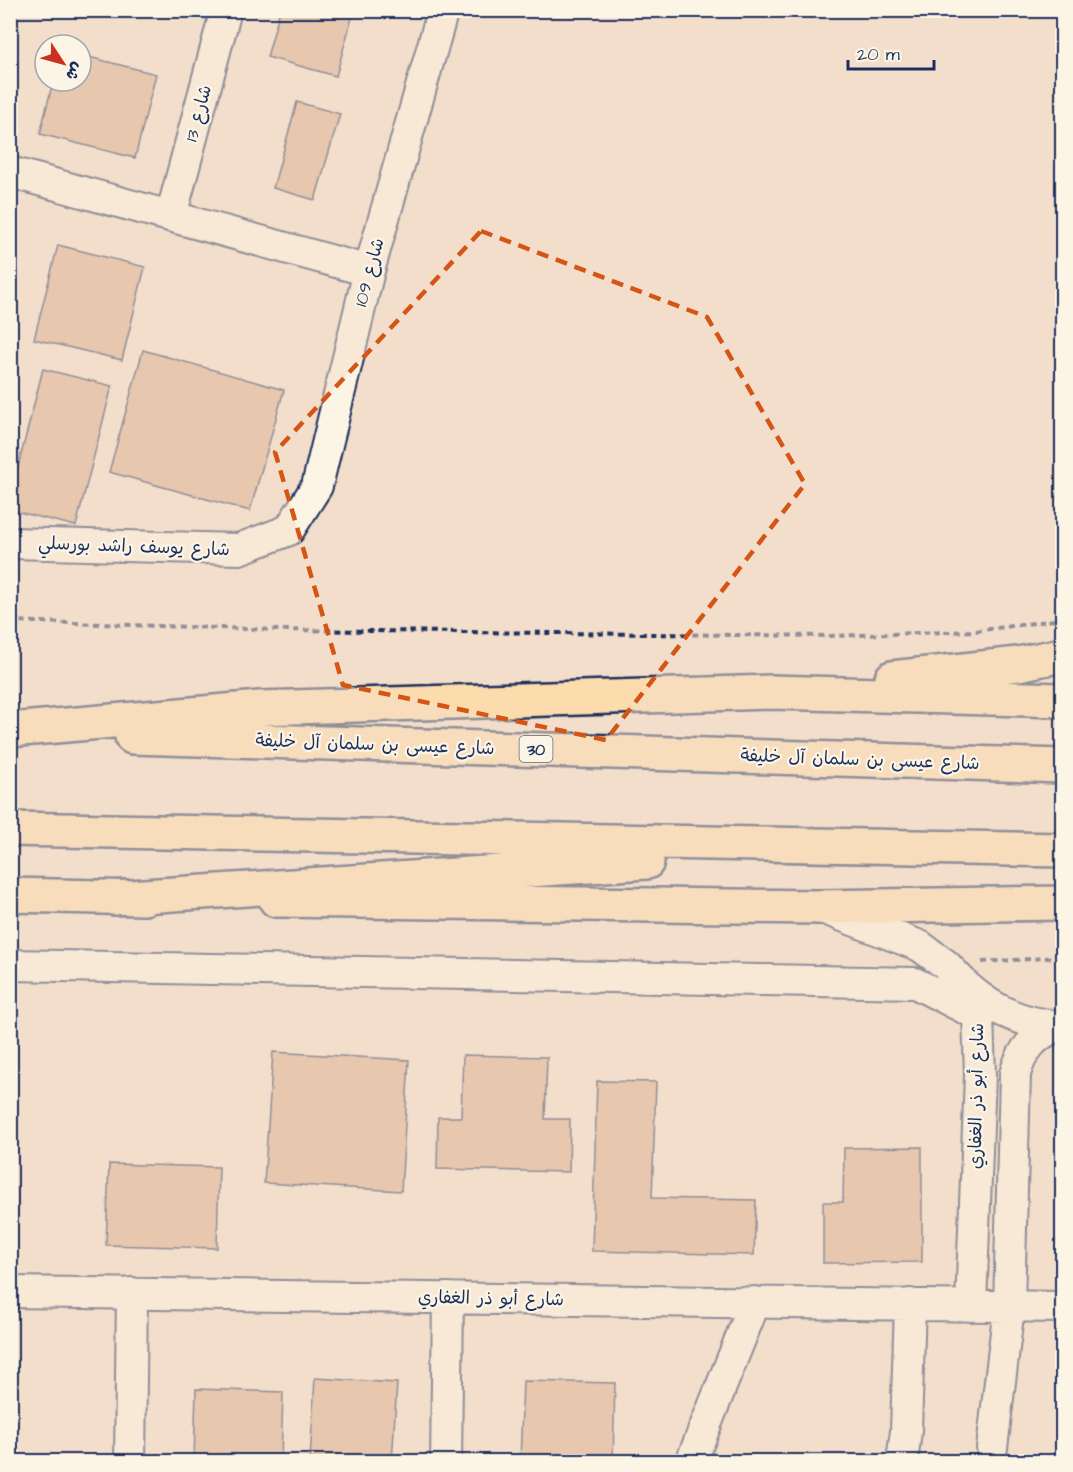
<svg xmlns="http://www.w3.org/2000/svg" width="1073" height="1472" font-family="'Architects Daughter','Playpen Sans Arabic',sans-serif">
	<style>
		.building { fill: #daaa8b; stroke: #1b2f5e; stroke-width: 1.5 }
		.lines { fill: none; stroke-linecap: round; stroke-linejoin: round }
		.minor-casing { stroke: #1b2f5e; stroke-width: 34 }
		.major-casing { stroke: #1b2f5e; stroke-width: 38 }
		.highway-casing { stroke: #1b2f5e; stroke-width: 38 }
		.path { stroke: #1b2f5e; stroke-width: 4; stroke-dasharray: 6 4.5; stroke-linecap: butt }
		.minor { stroke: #fcf5e5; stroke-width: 30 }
		.major { stroke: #fcdcac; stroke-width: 33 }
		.highway { stroke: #fcdcac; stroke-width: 33 }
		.marked { fill: none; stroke: #d45514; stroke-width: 4.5; stroke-dasharray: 12 8; stroke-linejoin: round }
		.labels { text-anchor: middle; stroke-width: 4.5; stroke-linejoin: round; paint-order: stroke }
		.shield { fill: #fcf5e5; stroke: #5e6a86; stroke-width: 1.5 }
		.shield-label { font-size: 16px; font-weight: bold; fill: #1b2f5e }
		.street-label { font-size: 18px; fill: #1b2f5e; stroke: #fcf5e5 }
	</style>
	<rect width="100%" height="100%" fill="#f2deca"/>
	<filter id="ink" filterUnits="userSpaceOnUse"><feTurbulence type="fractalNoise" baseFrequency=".0167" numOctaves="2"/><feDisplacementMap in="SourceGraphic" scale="12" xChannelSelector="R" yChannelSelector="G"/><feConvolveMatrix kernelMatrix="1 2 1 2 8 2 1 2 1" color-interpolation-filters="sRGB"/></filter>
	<g filter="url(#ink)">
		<!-- building -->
		<path class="building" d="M280,10H342L353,14L336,76L267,57Z
			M81,55L156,74L135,158L40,134L53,81H81Z
			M297,102L340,114L315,200L273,188Z
			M58,245L145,267L122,360L34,339Z
			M143,350L284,390L250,511L109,472Z
			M43,369L112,386L76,526L10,510V498Z
			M273,1052L409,1060L401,1191L264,1183Z
			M463,1055L547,1057L545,1119H570L569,1172L437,1169L438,1117H461Z
			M597,1081L656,1082L652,1198L756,1200L754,1255L592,1251Z
			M922,1147V1262L823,1263V1202H843L844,1148Z
			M109,1164L219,1167L217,1248L106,1245Z
			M315,1378L397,1383L392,1462L310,1460Z
			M523,1381L615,1383L613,1462H520Z
			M196,1389L283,1392L281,1462H194Z"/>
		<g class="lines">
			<!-- minor casing -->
			<g class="minor-casing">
				<path id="minor" d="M10,172L369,271
					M171,216L226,10
					M10,543L239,549L289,530L317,486L369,271L443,10
					M822,908L920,946L946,965L967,987L978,1015L980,1075L971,1306
					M10,965L915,983L978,1015
					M967,987C995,1012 1025,1024 1062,1026
					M10,1292L1062,1307
					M992,1448L1009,1307L1015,1074C1022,1049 1035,1035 1059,1025
					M130,1462L132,1293
					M446,1462L448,1298
					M691,1462L755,1302
					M902,1462L906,1431L910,1304"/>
			</g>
			<!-- major casing -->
			<g class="major-casing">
				<path id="major" d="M10,895L144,898
					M276,900L819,907"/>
			</g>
			<!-- highway casing -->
			<g class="highway-casing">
				<path id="highway" d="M892,678L1018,664L1062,655
					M10,730L260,708L771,692L1062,700
					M132,737L1062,766
					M10,829L1062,850
					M114,898L647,862
					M819,907L1062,903"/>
			</g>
			<!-- path -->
			<path class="path" d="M10,621L280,630L831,636L976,631L1062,619
				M982,962L1062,957"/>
			<!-- minor -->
			<use href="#minor" class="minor"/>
			<!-- major -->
			<use href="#major" class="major"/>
			<!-- highway -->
			<use href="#highway" class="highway"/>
		</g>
	</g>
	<!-- marked area -->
	<path d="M0 0H1073V1472H0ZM481,231L707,317L805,484L606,740L343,685L275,452Z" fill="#f2deca" fill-opacity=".55" fill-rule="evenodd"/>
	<path class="marked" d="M481,231L707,317L805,484L606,740L343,685L275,452Z"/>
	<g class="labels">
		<!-- shield labels -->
		<rect class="shield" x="519.5" y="736" width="33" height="26" rx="4.5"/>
		<g class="shield-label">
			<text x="536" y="755">30</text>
		</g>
		<!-- street labels -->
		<g class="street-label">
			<text transform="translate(198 113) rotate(-75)" y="6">شارع 13</text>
			<text transform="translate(369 272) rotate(-75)" y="6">شارع 109</text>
			<text transform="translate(134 546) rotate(2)" y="6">شارع يوسف راشد بورسلي</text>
			<text transform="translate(375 744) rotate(2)" y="6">شارع عيسى بن سلمان آل خليفة</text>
			<text transform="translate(860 759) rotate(2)" y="6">شارع عيسى بن سلمان آل خليفة</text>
			<text transform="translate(976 1096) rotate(-89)" y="6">شارع أبو ذر الغفاري</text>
			<text transform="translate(491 1298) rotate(1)" y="6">شارع أبو ذر الغفاري</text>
		</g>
	</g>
	<!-- margin -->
	<rect width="1073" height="1472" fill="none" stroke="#fcf5e5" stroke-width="36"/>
	<rect x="18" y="18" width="1037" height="1436" fill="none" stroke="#1b2f5e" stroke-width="2" filter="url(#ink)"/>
	<!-- north arrow -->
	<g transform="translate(63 63) rotate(126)"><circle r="28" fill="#fcf5e5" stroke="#a2a6af" stroke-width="1.5"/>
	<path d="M0-4.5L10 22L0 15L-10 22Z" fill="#c8321e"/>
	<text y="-9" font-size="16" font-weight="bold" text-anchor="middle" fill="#1b2f5e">ش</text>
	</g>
	<!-- scale -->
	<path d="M848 60v9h86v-9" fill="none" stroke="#1b2f5e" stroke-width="3"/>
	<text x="857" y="60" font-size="18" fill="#1b2f5e" stroke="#fcf5e5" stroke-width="4.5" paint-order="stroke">20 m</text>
</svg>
